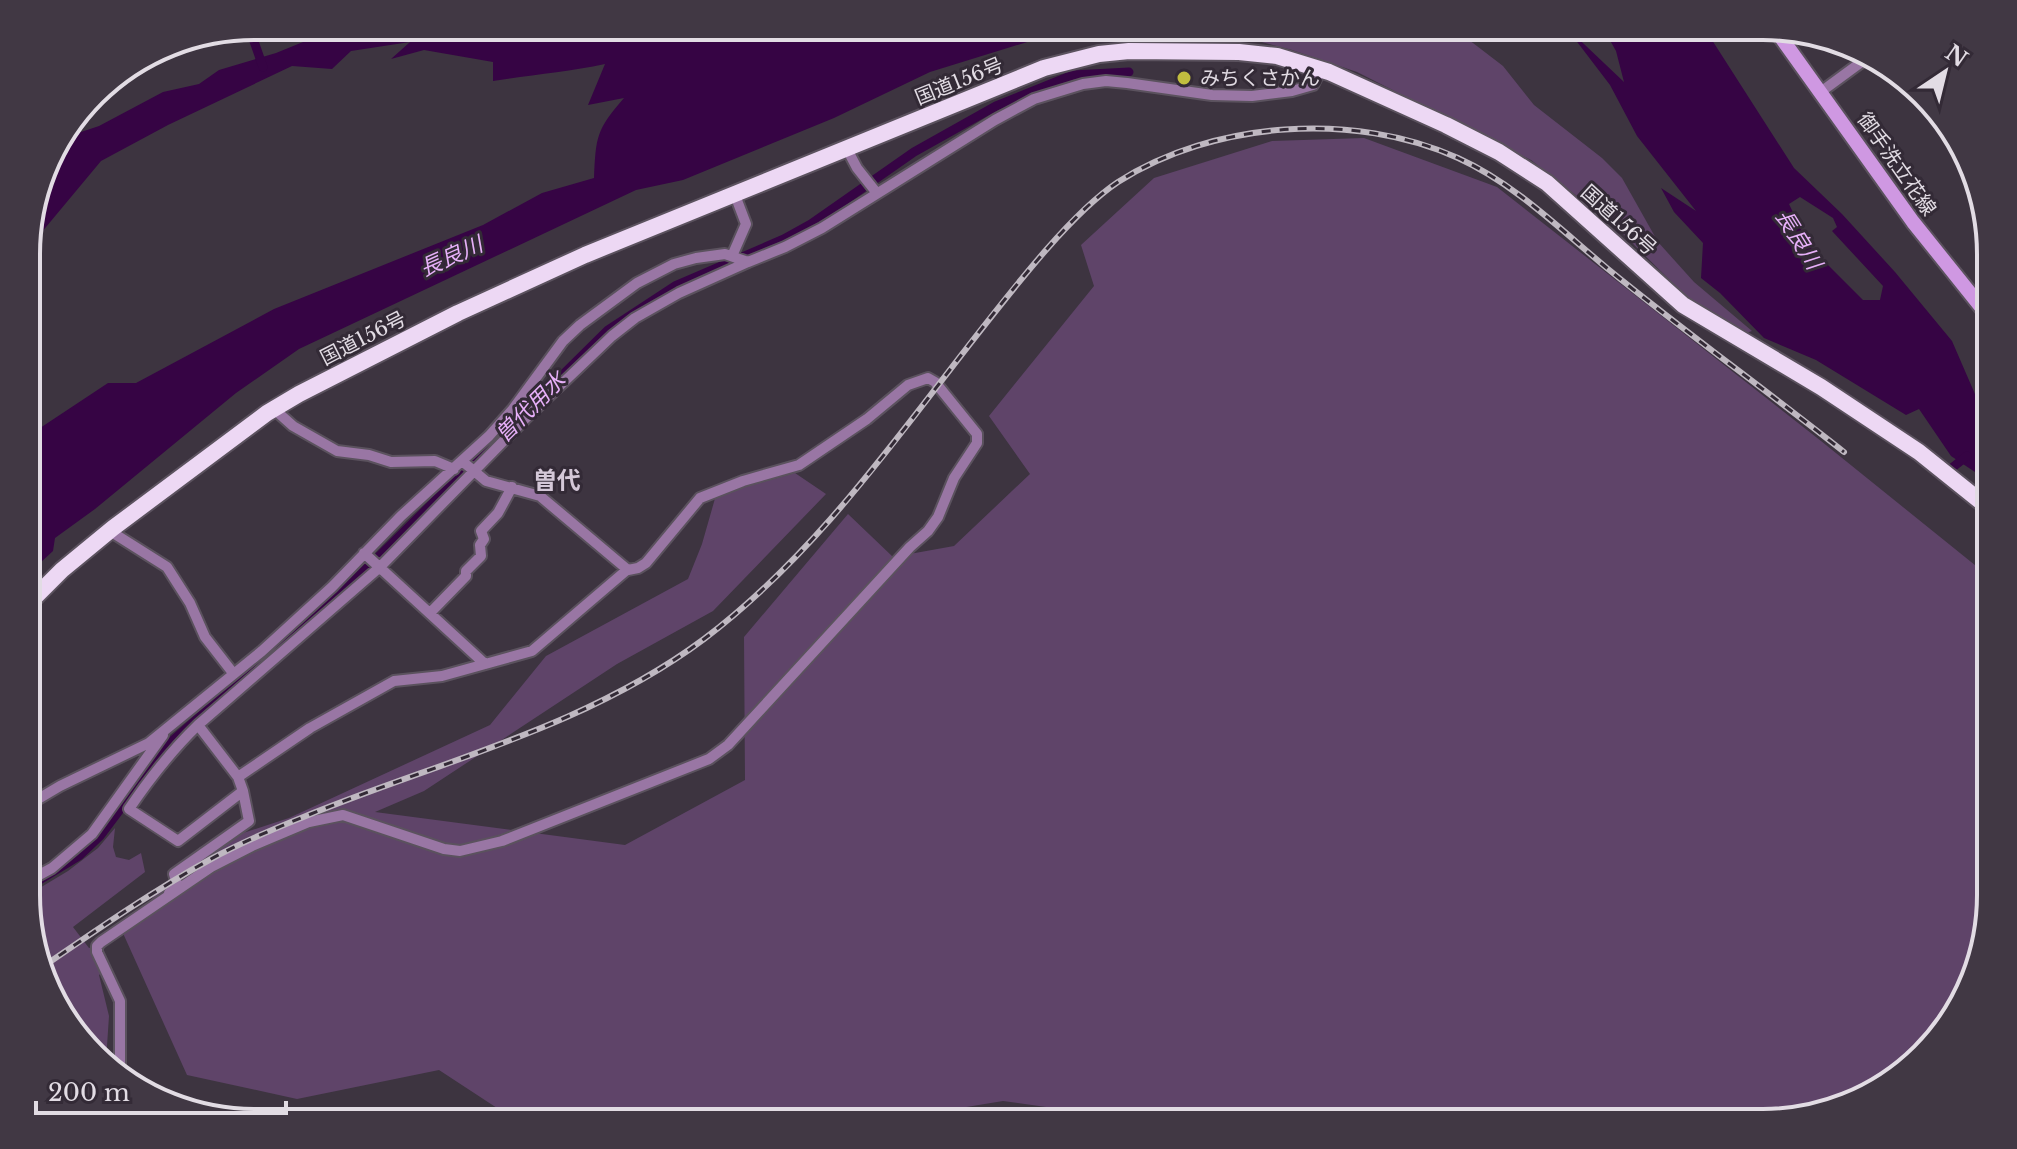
<svg xmlns="http://www.w3.org/2000/svg" width="2017" height="1149" font-family="'Libre Baskerville','Noto Sans JP',serif">
	<style>
		.green { fill: #5f4469 }
		.water { fill: #360444; fill-rule: evenodd }
		.lines { fill: none; stroke-linecap: round; stroke-linejoin: round }
		.canal { stroke: #360444; stroke-width: 9 }
		.minor-casing { stroke: #5b525e; stroke-width: 14 }
		.secondary-casing { stroke: #5b525e; stroke-width: 18 }
		.primary-casing { stroke: #5b525e; stroke-width: 20 }
		.trunk-casing { stroke: #5b525e; stroke-width: 20 }
		.minor { stroke: #9976a4; stroke-width: 10 }
		.secondary { stroke: #cf98e2; stroke-width: 14 }
		.primary { stroke: #eac0f9; stroke-width: 16 }
		.trunk { stroke: #edd8f4; stroke-width: 16 }
		.rail-casing { stroke: #bfb8c1; stroke-width: 6 }
		.rail { stroke: #332a36; stroke-width: 3; stroke-dasharray: 9; stroke-linecap: butt }
		.poi-dot { fill: #c1bd3f; stroke: #332a36; stroke-width: 3 }
		.labels { text-anchor: middle; stroke-width: 6; stroke-linejoin: round; paint-order: stroke }
		.poi-label { font-size: 20px; fill: #e2dce4; stroke: #332a36; text-anchor: start }
		.street-label { font-size: 20px; fill: #e2dce4; stroke: #332a36 }
		.water-label { font-size: 22px; font-style: italic; fill: #e7b0f9; stroke: #332a36 }
		.quarter-label { font-size: 24px; font-weight: bold; fill: #d4c8d8; stroke: #332a36 }
		.rim { fill: none; stroke: #e2dce4; stroke-width: 4 }
	</style>
	<rect width="100%" height="100%" fill="#3d3440"/>
	<!-- green -->
	<path class="green" d="M1231,26H1446L1473,43L1503,66L1534,105L1602,158L1622,178L1658,242L1694,282L1752,331L1746,333L1693,303L1614,225L1531,160L1357,72L1292,50L1247,38H1221Z
		M1364,138L1497,187L1821,441L1991,578V910L1961,1009L1889,1085L1778,1123H1139L1138,1120L1003,1101L869,1123H520L439,1070L297,1099L187,1075L122,931L200,847L289,818L490,725L546,656L688,579L702,544L716,495L795,473L826,494L713,611L617,664L424,791L375,812L625,845L745,780L744,637L848,514L893,557L954,546L1030,474L989,416L1094,286L1081,245L1154,178L1272,141Z
		M115,828L113,847L116,857L129,860L141,853L145,872L73,927L89,948L92,947L94,956L105,970L99,975L109,1016L106,1061L65,1022L28,924V895L68,871L98,848Z"/>
	<!-- water -->
	<path class="water" d="M366,26H1079L930,72L834,118L683,180L636,190L299,349L236,393L95,509L55,538L53,551L28,574V436L108,383H136L274,309L483,225L542,193L594,178C596,137 596,130 624,98L588,105L605,64C568,72 530,75 493,81V62L424,50L391,59L410,42L351,51L332,69L292,66L168,125L101,161L41,233L28,257V225L46,165L66,137L99,126L163,92L199,84L219,70L276,53L308,40Z
		M1565,26L1624,82L1616,51L1602,26H1703L1794,168L1842,214L1895,272L1952,341L1978,401L1990,413V482L1951,456L1919,409L1906,415L1816,360L1764,338L1720,293L1701,278L1703,243L1674,212L1661,188L1696,211L1637,136L1610,85ZM1800,197L1833,218L1837,227L1832,231L1883,286L1880,300H1863L1809,246L1789,204Z"/>
	<g class="lines">
		<!-- canal -->
		<path class="canal" d="M249,27L263,67
			M1953,467L1967,456
			M28,887L79,856L100,836L170,743L353,582L608,330L675,286L784,239L811,224L914,152L996,106L1073,75L1129,72"/>
		<!-- minor casing -->
		<g class="minor-casing">
			<path id="minor" d="M1822,91L1871,55
				M847,149L857,168L876,192
				M732,256L746,224L735,195
				M274,409L293,426L337,451L369,455L391,462L435,461L454,469
				M110,531L167,567L190,603L205,637L233,673
				M364,553L485,664
				M430,613L466,576V571L481,556L480,545L484,539L481,531L498,513L512,487
				M198,725L238,777L243,791L178,841L129,809C150,778 171,751 198,725L380,567L525,419L612,336L635,318L679,293L748,262
				M238,777L310,728L394,681L442,676L532,651L628,569
				M28,805L60,786L149,743L262,651L332,587L401,516L489,436L513,409L563,341L580,325L637,283L674,264L696,258L725,254L748,262L785,247L822,228L995,120L1034,99L1083,84L1106,81L1127,83L1212,95L1252,96L1292,91L1313,85L1321,69
				M28,881L52,868L92,834L163,735
				M169,893L177,884L174,874L249,821L243,791
				M120,1073V1001L97,952V946L101,942L211,867L252,846L309,822L343,815L444,849L460,851L502,841L709,759L728,745L910,547L928,531L938,517L954,478L977,443V434L935,382L928,378L908,385L867,419L799,465L743,481L700,498L646,563L638,568L628,570L540,496L486,481L462,461"/>
		</g>
		<!-- secondary casing -->
		<g class="secondary-casing">
			<path id="secondary" d="M1775,29L1913,222L1990,318"/>
		</g>
		<!-- primary casing -->
		<g class="primary-casing">
			<path id="primary" d="M100,87L171,42"/>
		</g>
		<!-- trunk casing -->
		<g class="trunk-casing">
			<path id="trunk" d="M28,604L62,570L113,528L267,413L299,394L458,313L585,255L1044,68L1099,54L1129,51L1239,52L1277,56L1329,72L1446,125L1499,152L1547,183L1683,305L1821,387L1919,452L1990,509"/>
		</g>
		<!-- minor -->
		<use href="#minor" class="minor"/>
		<!-- secondary -->
		<use href="#secondary" class="secondary"/>
		<!-- primary -->
		<use href="#primary" class="primary"/>
		<!-- trunk -->
		<use href="#trunk" class="trunk"/>
		<!-- rail casing -->
		<g class="rail-casing">
			<path id="rail" d="M1981,561L1991,567
				M44,966C98,929 153,891 211,859C240,843 271,830 301,818C437,762 585,728 704,639C843,534 933,380 1046,250C1067,226 1091,200 1118,182C1213,121 1355,111 1458,158C1515,184 1560,229 1608,269C1685,332 1766,390 1844,452"/>
		</g>
		<!-- rail -->
		<use href="#rail" class="rail"/>
	</g>
	<!-- markers -->
	<circle class="poi-dot" cx="1184" cy="78" r="8"/>
	<g class="labels">
		<!-- poi labels -->
		<g class="poi-label">
			<text x="1200" y="85">みちくさかん</text>
		</g>
		<!-- street labels -->
		<g class="street-label">
			<text transform="translate(959 81) rotate(-22)" y="7">国道156号</text>
			<text transform="translate(1897 164) rotate(55)" y="7">御手洗立花線</text>
			<text transform="translate(1619 220) rotate(42)" y="7">国道156号</text>
			<text transform="translate(363 338) rotate(-27)" y="7">国道156号</text>
		</g>
		<!-- water labels -->
		<g class="water-label">
			<text transform="translate(1799 239) rotate(58)" y="8">長良川</text>
			<text transform="translate(451 256) rotate(-24)" y="8">長良川</text>
			<text transform="translate(530 407) rotate(-45)" y="8">曽代用水</text>
		</g>
		<!-- quarter labels -->
		<g class="quarter-label">
			<text x="557" y="489">曽代</text>
		</g>
	</g>
	<!-- crop -->
	<path d="M0 0H2017V1149H0ZM254 40H1763A214 214 0 0 1 1977 254V895A214 214 0 0 1 1763 1109H254A214 214 0 0 1 40 895V254A214 214 0 0 1 254 40Z" fill="#413844" fill-rule="evenodd"/>
	<path class="rim" d="M254 40H1763A214 214 0 0 1 1977 254V895A214 214 0 0 1 1763 1109H254A214 214 0 0 1 40 895V254A214 214 0 0 1 254 40Z"/>
	<!-- north arrow -->
	<g transform="translate(1945 72) rotate(35)" stroke="#332a36" stroke-width="6" paint-order="stroke">
	<path d="M0-6L14 30L0 20L-14 30Z" fill="#e2dce4"/>
	<text y="-12" font-size="22" font-weight="bold" text-anchor="middle" fill="#e2dce4">N</text>
	</g>
	<!-- scale -->
	<path d="M36 1101v12h250v-12" fill="none" stroke="#e2dce4" stroke-width="4"/>
	<text x="48" y="1101" font-size="24" fill="#e2dce4" stroke="#332a36" stroke-width="6" paint-order="stroke">200 m</text>
</svg>
